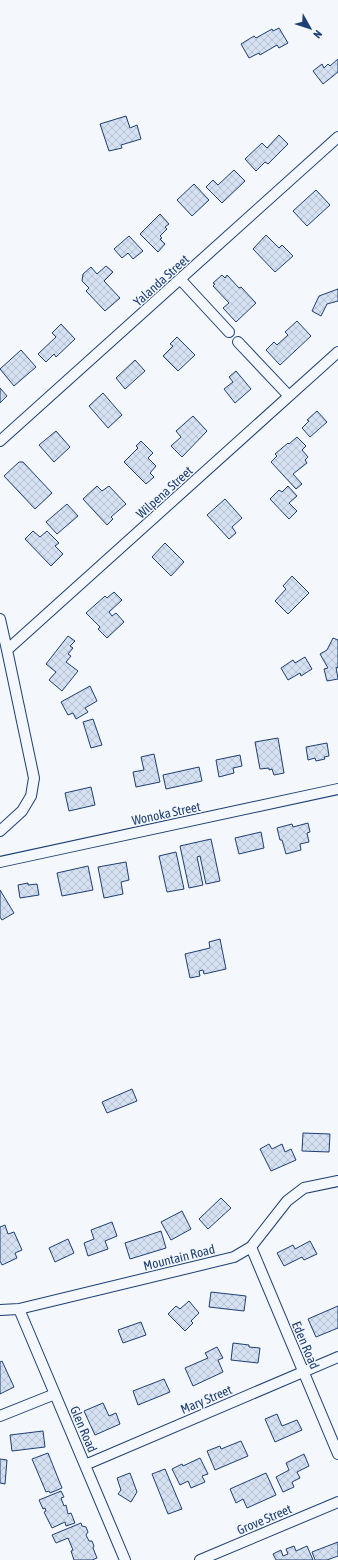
<svg xmlns="http://www.w3.org/2000/svg" width="338" height="1560" font-family="'Asap Condensed',sans-serif">
	<style>
		.building { fill: url(#building-cross-hatch); stroke: #1d3f73 }
		.lines { fill: none; stroke-linecap: round; stroke-linejoin: round }
		.minor-casing { stroke: #1d3f73; stroke-width: 12 }
		.minor { stroke: #f4f7fb; stroke-width: 10 }
		.labels { text-anchor: middle; stroke-width: 3; stroke-linejoin: round; paint-order: stroke }
		.street-label { font-size: 13px; fill: #1d3f73; stroke: #f4f7fb }
	</style>
	<defs>
		<pattern id="building-cross-hatch" width="8" height="8" patternUnits="userSpaceOnUse"><rect width="8" height="8" fill="#d5e0f0"/><path d="M0 0l8 8M0 8l8-8" fill="none" stroke="#b6c1d1"/></pattern>
	</defs>
	<rect width="100%" height="100%" fill="#f4f7fb"/>
	<!-- building -->
	<path class="building" d="M279,28L288,43L279,48L277,45L260,55L259,53L249,58L241,44L254,36L256,38L272,29L273,31Z
		M338,59V72L323,84L313,71L322,64L324,68L328,64L330,66Z
		M126,116L130,128L137,125L141,139L121,145L122,148L109,151L100,124Z
		M279,135L288,144L268,164L265,162L256,171L245,159L262,143L267,148Z
		M234,170L245,181L222,203L206,187L213,180L218,185Z
		M194,184L209,200L192,216L177,200Z
		M316,190L330,205L307,226L293,211Z
		M160,214L169,224L165,227L167,229L160,236L162,238L160,239L165,244L158,252L140,234Z
		M266,235L279,248L282,245L293,256L275,272L253,249Z
		M129,236L143,251L133,259L128,253L122,258L114,249Z
		M106,266L113,272L104,281L120,298L105,311L86,291L89,288L82,281L83,274L91,267L97,274Z
		M222,275L225,278L227,275L239,288L241,287L256,303L236,322L223,308L229,303L213,286L215,284L213,283Z
		M338,289V301L327,304L321,316L312,311L319,296Z
		M297,321L311,336L280,365L266,350L274,342L277,345L288,335L285,332Z
		M61,324L75,339L56,357L54,354L46,362L38,354L56,337L52,333Z
		M177,337L195,355L178,371L163,356L173,346L170,344Z
		M21,350L36,367L14,386L0,369Z
		M135,360L145,371L125,389L116,378Z
		M236,371L251,389L235,403L224,389L233,382L229,377Z
		M0,388L7,396L0,403Z
		M103,393L122,415L108,428L89,406Z
		M317,411L327,422L310,437L302,428L309,421L307,420Z
		M193,416L207,431L182,457L171,446L181,437L176,431Z
		M56,431L70,447L54,462L39,445Z
		M297,437L306,446L302,450L308,457L305,460L307,463L293,474L302,484L296,489L271,462L277,456L275,454L288,443L289,444Z
		M141,441L153,453L148,458L156,466L150,473L154,477L146,484L124,462L138,448L136,446Z
		M19,462H23L52,493L35,509L4,476Z
		M97,486L102,491L109,486L126,504L111,517L113,519L107,525L83,499Z
		M288,486L297,496L289,503L297,511L289,519L270,499L279,490L282,492Z
		M225,499L242,518L232,527L236,533L229,539L207,515Z
		M67,504L78,516L57,534L46,522Z
		M33,531L40,537L47,531L59,543L55,546L63,554L51,566L25,539Z
		M165,543L184,562L171,576L152,557Z
		M292,576L309,593L288,614L275,601L286,589L283,586Z
		M114,592L122,600L109,612L112,616L116,613L124,622L107,638L98,629L100,627L86,613L105,596L107,598Z
		M68,636L75,641L70,646L73,648L68,654L71,656L66,662L78,671L62,691L49,680L56,672L46,664Z
		M333,638L338,640V668L336,667L338,679L327,681L324,669L328,668L320,654L327,650Z
		M305,657L312,669L301,676L300,673L288,680L281,668L293,660L295,663Z
		M90,686L97,701L85,708L88,712L76,719L73,713L68,715L61,702Z
		M93,719L102,745L91,748L83,722Z
		M278,738L284,773L274,775L272,769L269,770V768L260,769L255,742Z
		M327,743L329,756L324,757L325,759L316,761L315,758L308,760L306,747Z
		M154,754L160,782L136,787L133,772L144,770L141,757Z
		M240,755L242,766L233,768L234,773L219,777L216,760Z
		M199,767L202,781L166,789L163,775Z
		M91,787L95,805L69,811L65,793Z
		M308,823L310,832L307,833L309,842L300,844L301,850L286,854L282,840H280L277,828L292,824L293,827Z
		M261,832L264,848L239,854L235,838Z
		M211,839L220,881L206,884L200,856L197,857L203,885L189,888L180,846Z
		M176,852L184,889L167,892L159,856Z
		M126,862L129,880L121,882L123,894L104,898L98,867Z
		M88,866L93,890L62,896L57,873Z
		M28,883V885L37,884L39,895L20,898L18,885Z
		M0,890L14,913L2,920L0,917Z
		M220,939L226,969L204,974L203,970L199,971L200,976L190,978L185,954L210,948L209,942Z
		M132,1089L137,1101L107,1113L102,1102Z
		M303,1133L330,1134L329,1152L302,1151Z
		M269,1144L272,1149L282,1144L285,1152L291,1149L296,1160L271,1171L260,1149Z
		M221,1198L231,1208L208,1229L199,1219Z
		M182,1211L191,1229L171,1240L161,1222Z
		M112,1222L117,1236L105,1241L108,1249L88,1256L84,1243L94,1239L91,1230Z
		M5,1225L8,1234L14,1232L22,1250L15,1253L17,1258L2,1265L0,1261V1227Z
		M161,1231L166,1248L130,1259L125,1243Z
		M68,1239L74,1253L55,1262L49,1248Z
		M310,1241L317,1254L304,1260L302,1257L284,1266L277,1253L293,1245L295,1249Z
		M211,1292L246,1296L244,1311L209,1307Z
		M189,1301L199,1313L191,1321L193,1323L185,1331L168,1314L176,1306L180,1309Z
		M338,1306V1328L316,1337L308,1319Z
		M141,1322L146,1335L123,1343L118,1330Z
		M233,1343L249,1345V1347L260,1348L258,1363L231,1360Z
		M217,1347L223,1358L218,1360L223,1372L193,1386L185,1368L208,1358L205,1353Z
		M2,1361L14,1387L0,1394V1362Z
		M164,1379L170,1392L138,1405L133,1391Z
		M103,1403L109,1416L116,1413L120,1424L95,1435L84,1411Z
		M277,1414L282,1426L297,1420L302,1430L275,1442L265,1419Z
		M43,1431L45,1447L12,1451L10,1435Z
		M241,1441L248,1456L215,1470L207,1451L220,1446L221,1449Z
		M48,1453L62,1488L50,1493L49,1491L46,1492L32,1459Z
		M304,1454L309,1466L297,1472L300,1478L292,1482L294,1487L283,1492L276,1477L289,1470L286,1463Z
		M200,1458L208,1474L202,1476L205,1482L191,1488L188,1481L180,1485L172,1469L182,1464L183,1466Z
		M0,1459L7,1460L5,1484L0,1483Z
		M165,1469L182,1509L168,1514L152,1474Z
		M130,1473L137,1492L131,1502L118,1494L121,1490L117,1478Z
		M266,1473L276,1495L247,1508L243,1499L236,1503L230,1489Z
		M61,1491L64,1497L61,1498L64,1506L66,1505L68,1514L71,1513L75,1523L66,1526L65,1522L52,1528L44,1512L46,1511L45,1508L43,1509L39,1500Z
		M81,1523L82,1526L86,1527L88,1532L86,1535L89,1541H92L94,1546L93,1548L97,1558L92,1560H74L71,1551L73,1550L68,1538L56,1543L52,1535Z
		M338,1542V1556L327,1560H315L312,1552Z
		M294,1546L296,1551L307,1546L313,1560H276L273,1554L281,1550L283,1556L288,1554L286,1549Z"/>
	<g class="lines">
		<!-- minor casing -->
		<g class="minor-casing">
			<path id="minor" d="M180,279L229,332
				M238,342L289,396
				M0,441L338,137
				M0,619L7,650
				M0,831L22,811L31,796L34,778L7,650L338,352
				M0,862L338,789
				M251,1247L338,1454
				M19,1309L125,1560
				M0,1310L19,1309L234,1257L251,1247L287,1201L304,1188L338,1181
				M0,1416L55,1394
				M85,1465L338,1357
				M200,1560L338,1502"/>
		</g>
		<!-- minor -->
		<use href="#minor" class="minor"/>
	</g>
	<g class="labels">
		<!-- street labels -->
		<g class="street-label">
			<text transform="translate(161 280) rotate(-42)" y="5">Yalanda Street</text>
			<text transform="translate(164 492) rotate(-42)" y="5">Wilpena Street</text>
			<text transform="translate(166 813) rotate(-12)" y="5">Wonoka Street</text>
			<text transform="translate(179 1257) rotate(-14)" y="5">Mountain Road</text>
			<text transform="translate(306 1345) rotate(67)" y="5">Eden Road</text>
			<text transform="translate(206 1399) rotate(-23)" y="5">Mary Street</text>
			<text transform="translate(84 1429) rotate(67)" y="5">Glen Road</text>
			<text transform="translate(264 1519) rotate(-23)" y="5">Grove Street</text>
		</g>
	</g>
	<!-- north arrow -->
	<g transform="translate(310 28) rotate(129)" stroke="#f4f7fb" stroke-width="3" paint-order="stroke">
	<path d="M0-3L7 15L0 10L-7 15Z" fill="#1d3f73"/>
	<text y="-6" font-size="11" font-weight="bold" text-anchor="middle" fill="#1d3f73">N</text>
	</g>
</svg>
